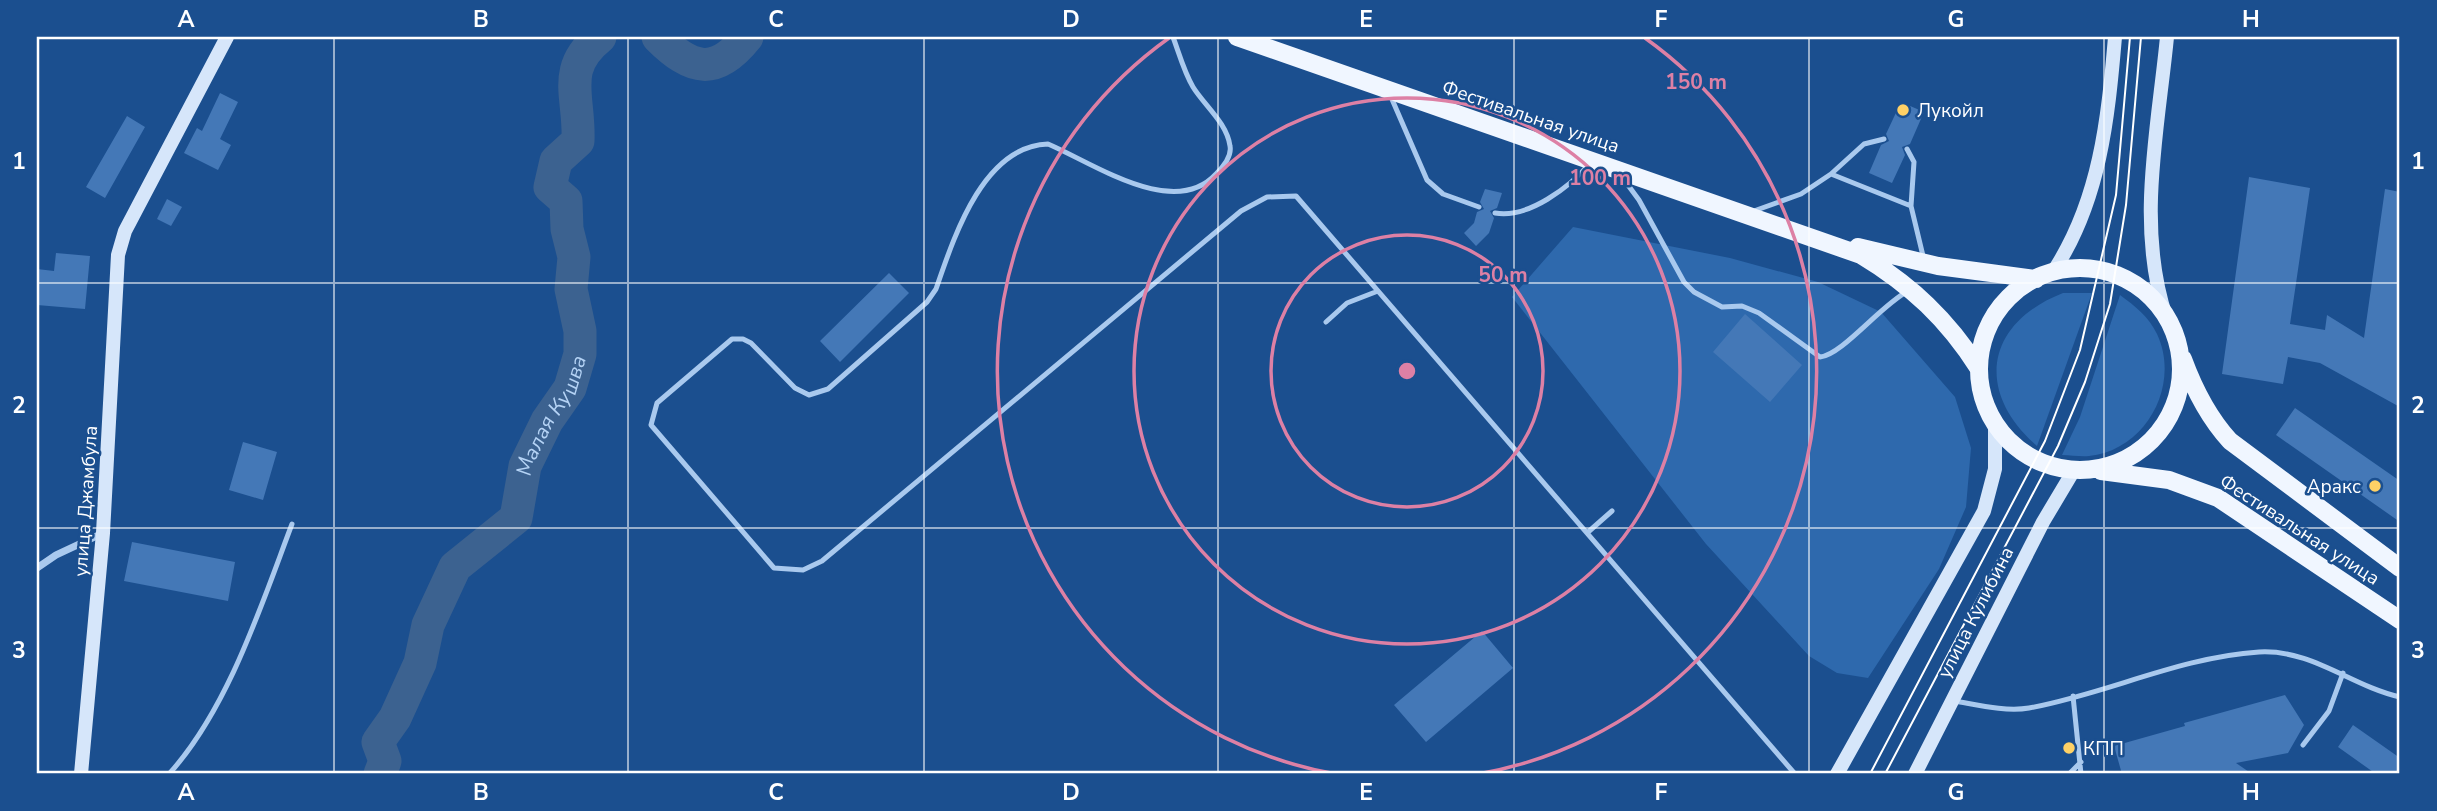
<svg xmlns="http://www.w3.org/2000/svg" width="2437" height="811" font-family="'Nunito Sans',sans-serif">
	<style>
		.green { fill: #2e69ad }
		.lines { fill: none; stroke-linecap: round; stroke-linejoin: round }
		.river { stroke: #3c6290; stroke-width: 33 }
		.building { fill: #4478b7 }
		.lane { stroke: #a9c9ee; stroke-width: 5 }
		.street { stroke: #a9c9ee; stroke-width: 7 }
		.secondary { stroke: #d6e6fa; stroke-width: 14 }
		.primary { stroke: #f0f6ff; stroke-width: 18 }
		.tram { stroke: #fff; stroke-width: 2 }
		.grid { fill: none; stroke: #fff; stroke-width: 2; stroke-opacity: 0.55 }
		.ring { fill: none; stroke: #dd80a5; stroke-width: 3.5 }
		.poi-dot { fill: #ffd166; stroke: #1b4f8f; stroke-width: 2.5 }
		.labels { text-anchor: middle; stroke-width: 5; stroke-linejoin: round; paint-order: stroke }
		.poi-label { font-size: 19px; fill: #fff; stroke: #1b4f8f; text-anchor: start }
		.street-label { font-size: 19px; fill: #fff; stroke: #1b4f8f }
		.water-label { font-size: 21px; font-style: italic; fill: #b5d3f5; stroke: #1b4f8f }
		.centre { fill: #dd80a5; stroke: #1b4f8f; stroke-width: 3.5 }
		.ring-label { font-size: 21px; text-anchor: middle; font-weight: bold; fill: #dd80a5; stroke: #1b4f8f; stroke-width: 5; stroke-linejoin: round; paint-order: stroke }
		.neatline { fill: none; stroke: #fff; stroke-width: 2.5 }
		.grid-label { font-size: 23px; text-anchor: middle; font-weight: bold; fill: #fff }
	</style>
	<rect width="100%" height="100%" fill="#1b4f8f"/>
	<!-- green -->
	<path class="green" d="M1573,227L1730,258L1818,282L1881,312L1955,397L1971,448L1966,507L1939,569L1868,678L1837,673L1809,656L1706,544L1512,297Z
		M2063,293H2092L2037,446C1974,391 1986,323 2063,293Z
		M2120,295C2135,306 2149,317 2157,334C2181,385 2146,450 2089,456C2081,457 2071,455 2062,455L2080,417Z"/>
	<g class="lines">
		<!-- river -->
		<g class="river">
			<path d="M658,37C692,71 716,76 747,37"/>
			<path id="s1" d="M380,774L385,761L378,742L395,718L420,663L428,625L455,567L516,518L525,466L547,421L570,388L580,354V331L571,289L574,257L567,229L566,201L550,187L556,161L578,141C580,96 560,69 600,37"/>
		</g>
	</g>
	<!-- building -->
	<path class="building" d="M220,93L238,102L220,139L231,145L218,170L184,153L197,128L202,131Z
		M1901,102L1924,112L1910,144L1902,147L1905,155L1892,183L1869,173L1881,145L1889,141L1886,134Z
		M127,116L145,127L105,198L86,187Z
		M2249,177L2310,188L2290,324L2325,330L2327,315L2364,338L2385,189L2400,192L2398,406L2320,363L2288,357L2283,384L2222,374Z
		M1485,189L1502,193L1497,208L1490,211L1494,218L1489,233L1476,246L1464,233L1474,223L1477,212L1484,209L1480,202Z
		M167,199L182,207L171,226L157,219Z
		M56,253L90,256L85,309L37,305V269L54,271Z
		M889,273L909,293L840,362L820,341Z
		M1745,314L1802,365L1770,402L1713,352Z
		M2295,408L2400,481V522L2276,435Z
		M243,442L277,452L263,500L229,490Z
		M132,542L235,562L228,601L124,581Z
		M1482,631L1513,668L1426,742L1394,705Z
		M2285,695L2304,725L2288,753L2236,763L2252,774H2122L2114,746L2185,726L2184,723Z
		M2353,725L2400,758V774H2376L2338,747Z"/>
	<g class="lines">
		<!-- lane -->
		<path class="lane" d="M1173,37C1179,53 1184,72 1193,87C1204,105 1227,123 1230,146C1232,156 1223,167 1216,174C1174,220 1093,163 1048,144C983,146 954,237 936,289L927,302L828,389L809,395L795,388L751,343L743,339H732L657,403L651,425L774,568L803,570L822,561L1241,211L1267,197L1296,196L1795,774
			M1391,97L1427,180L1443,194L1479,207
			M1907,149L1914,162L1911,206
			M1831,174L1864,144L1884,139
			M1622,177L1639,200L1684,282L1694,292L1722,307L1742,306L1759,313L1820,357C1842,355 1881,305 1908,291
			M1751,212L1801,194L1831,174L1911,206L1924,260
			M1495,213C1528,219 1570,187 1590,163
			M1326,322L1347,303L1378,291
			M1587,533L1612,511
			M2073,696L2081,774
			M1955,701C1978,705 2006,712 2029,708C2106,694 2180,657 2259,652C2312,649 2351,686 2400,697
			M2303,745L2329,711L2343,673
			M169,774C228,709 261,606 292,524
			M2069,774L2081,762"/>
		<!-- street -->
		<path class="street" d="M37,568L56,555L103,533"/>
		<!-- secondary -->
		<path class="secondary" d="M2053,272C2100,201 2108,119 2115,37
			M2166,317C2136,226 2158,130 2167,37
			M81,774L103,533L118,255L125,231L227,37
			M1837,774L1984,511L1995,469V425
			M1915,774L2043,522L2074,470"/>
		<!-- primary -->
		<path class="primary" d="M1237,37L1861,255C1911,285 1948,320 1979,369
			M1858,247L1938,266L2036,279
			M1979 369a101 101 0 1 1 202 0a101 101 0 1 1-202 0Z
			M2183,359C2194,389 2208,417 2230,441L2400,568
			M2101,471L2169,480L2218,498L2400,620"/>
		<!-- tram -->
		<path class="tram" d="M1870,774L2045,441L2080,350L2116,195L2130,37
			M1885,774L2058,446L2085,382L2110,304L2126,205L2141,37"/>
	</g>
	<!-- grid -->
	<path class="grid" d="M334,37V774M628,37V774M924,37V774M1218,37V774M1514,37V774M1809,37V774M2104,37V774M37,283H2400M37,528H2400"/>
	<!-- distance rings -->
	<g class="ring">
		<circle cx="1407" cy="371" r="136"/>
		<circle cx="1407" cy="371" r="273"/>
		<path d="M1336 774A409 409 0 0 1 1169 38M1645 38A409 409 0 0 1 1478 774"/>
	</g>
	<!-- markers -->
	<g class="poi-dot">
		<circle cx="1903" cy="110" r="7"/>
		<circle cx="2375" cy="486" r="7"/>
		<circle cx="2069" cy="748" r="7"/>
	</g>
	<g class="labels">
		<!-- poi labels -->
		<g class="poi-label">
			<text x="1917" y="117">Лукойл</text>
			<text x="2361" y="493" text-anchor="end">Аракс</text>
			<text x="2083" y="755">КПП</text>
		</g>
		<!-- street labels -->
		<g class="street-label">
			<text transform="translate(1531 116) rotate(19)" y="7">Фестивальная улица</text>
			<text transform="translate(85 501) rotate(-86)" y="7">улица Джамбула</text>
			<text transform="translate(2300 529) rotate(33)" y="7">Фестивальная улица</text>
			<text transform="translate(1975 612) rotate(-63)" y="7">улица Кулибина</text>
		</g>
		<!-- water labels -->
		<g class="water-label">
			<text dy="7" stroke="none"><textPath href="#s1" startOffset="415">Малая Кушва</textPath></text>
		</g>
	</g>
	<circle cx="1407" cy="371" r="10" class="centre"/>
	<g class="ring-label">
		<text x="1696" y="89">150 m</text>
		<text x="1600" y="185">100 m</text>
		<text x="1503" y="282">50 m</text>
	</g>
	<!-- border -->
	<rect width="2437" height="811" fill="none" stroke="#1b4f8f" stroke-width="77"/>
	<rect x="38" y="38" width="2360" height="734" class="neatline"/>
	<g class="grid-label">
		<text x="186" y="27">A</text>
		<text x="481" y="27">B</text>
		<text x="776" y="27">C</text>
		<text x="1071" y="27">D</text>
		<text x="1366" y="27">E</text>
		<text x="1661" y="27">F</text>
		<text x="1956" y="27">G</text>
		<text x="2251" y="27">H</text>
		<text x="19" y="169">1</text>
		<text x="2418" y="169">1</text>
		<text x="19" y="413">2</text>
		<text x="2418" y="413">2</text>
		<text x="19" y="658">3</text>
		<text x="2418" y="658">3</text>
		<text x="186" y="800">A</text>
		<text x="481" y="800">B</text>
		<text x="776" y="800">C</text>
		<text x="1071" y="800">D</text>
		<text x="1366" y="800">E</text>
		<text x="1661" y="800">F</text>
		<text x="1956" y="800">G</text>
		<text x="2251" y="800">H</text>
	</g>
</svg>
